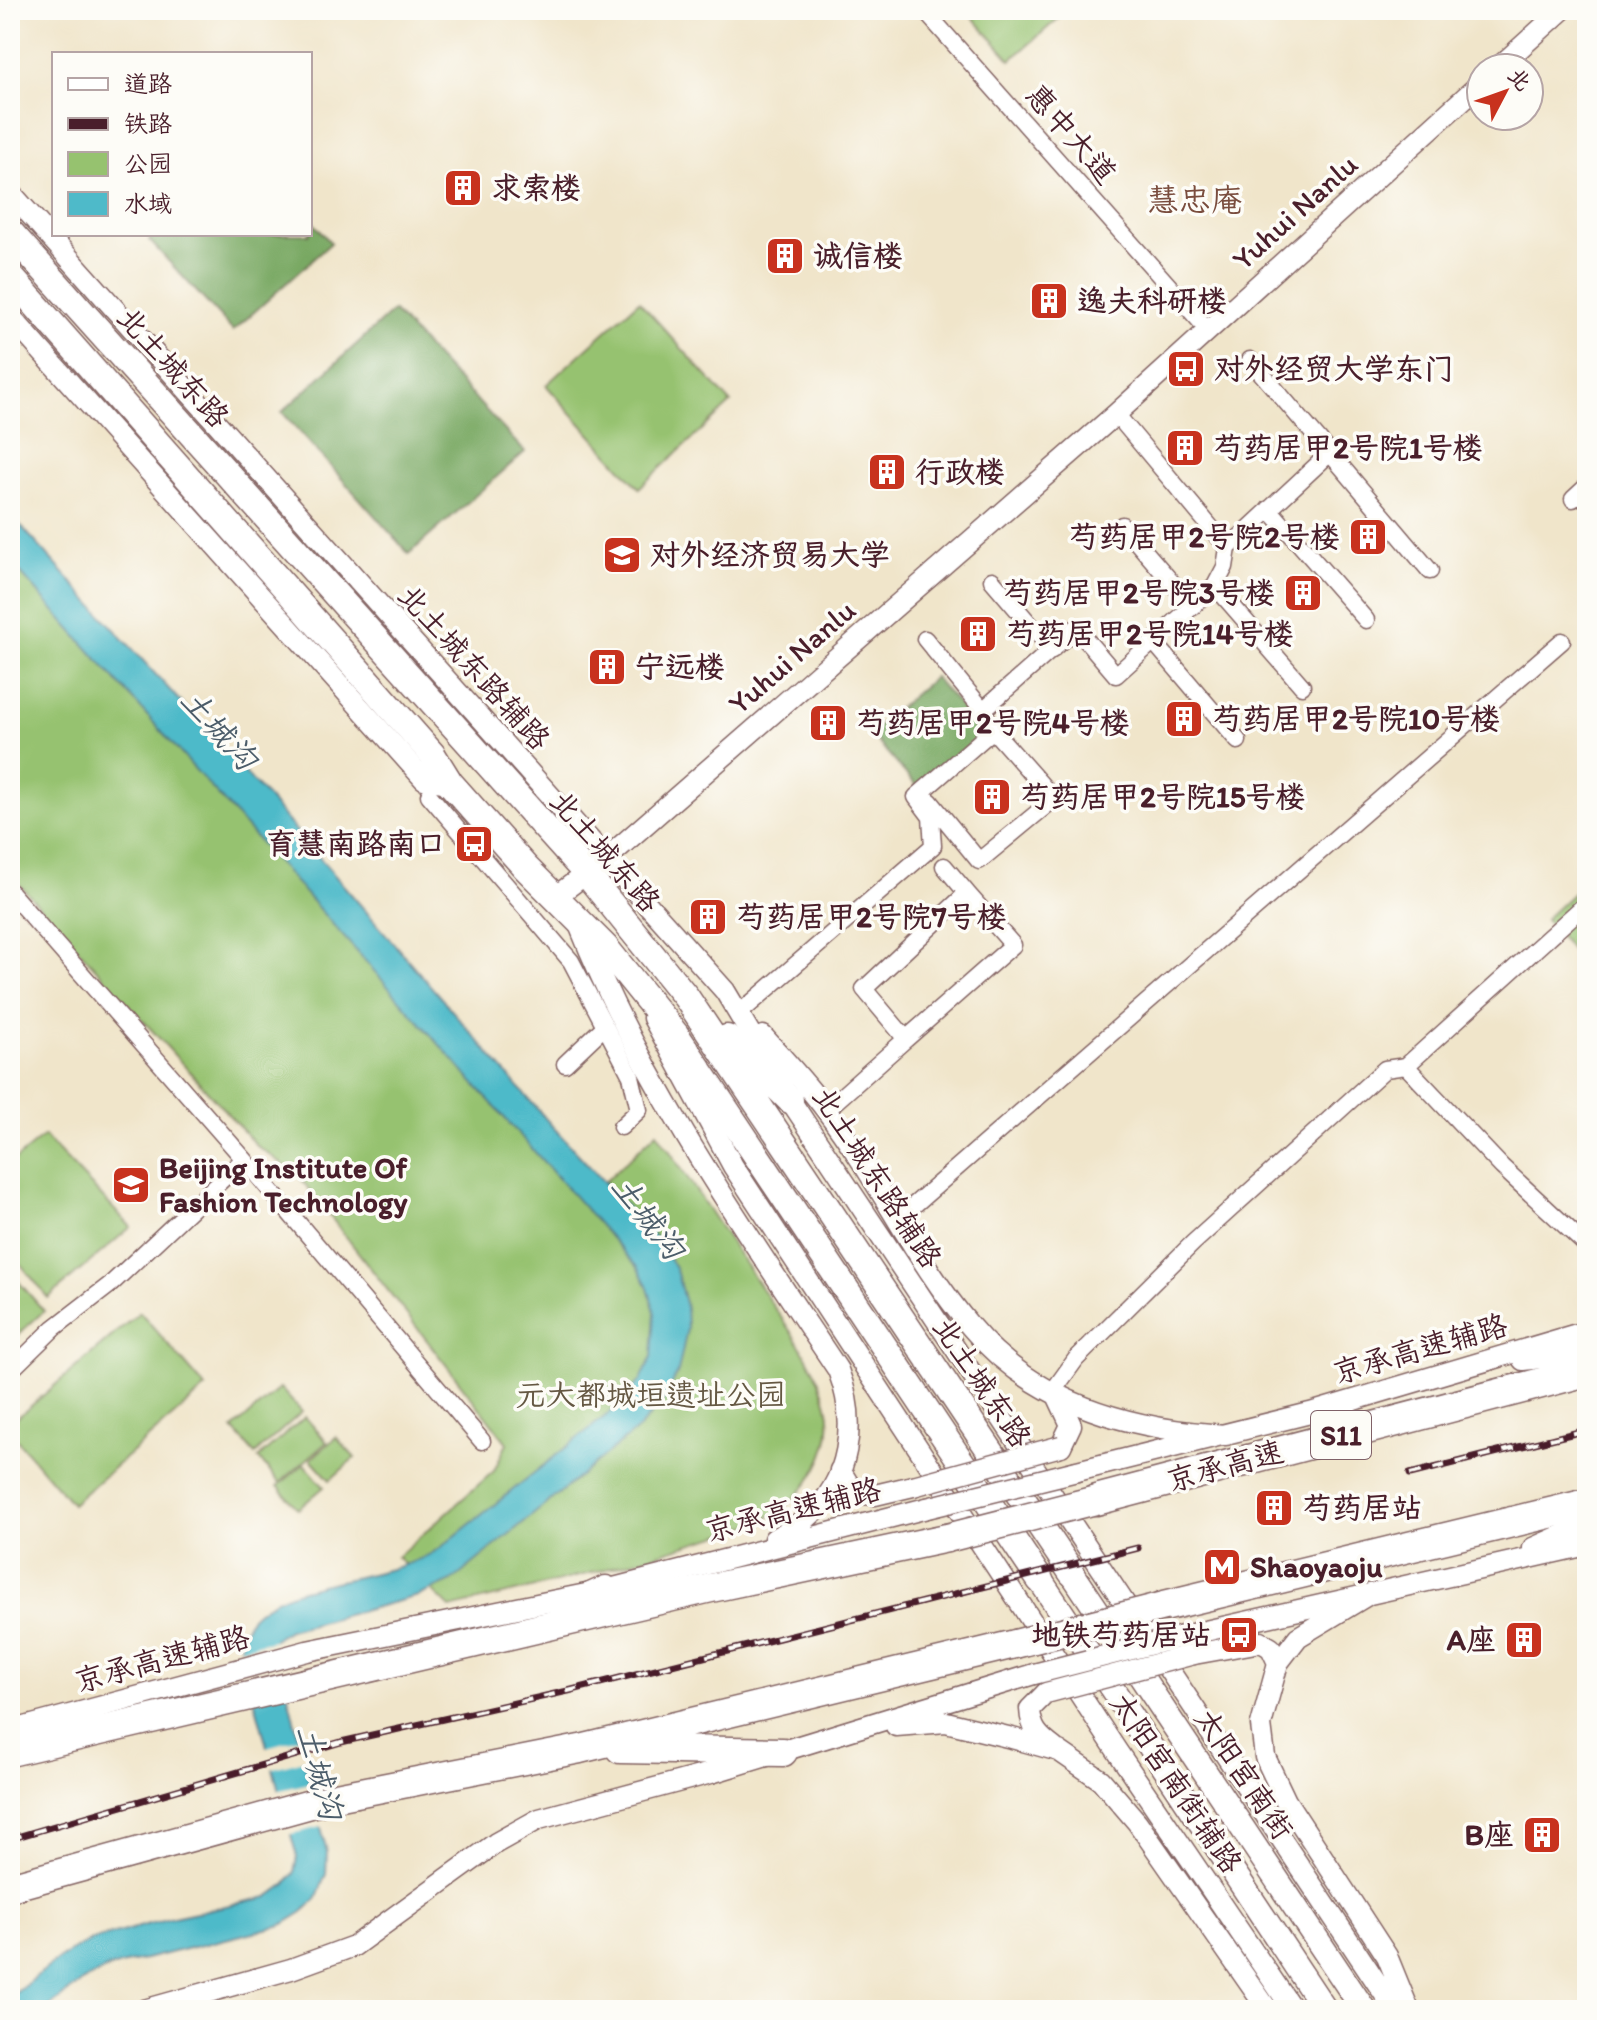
<svg xmlns="http://www.w3.org/2000/svg" width="1597" height="2020" font-family="Itim,'LXGW WenKai TC',sans-serif">
	<style>
		.green { fill: #96c26f; stroke: #70704d; stroke-width: 2 }
		.forest { fill: #78a862; stroke: #616446; stroke-width: 2 }
		.water { fill: #4ebac9; stroke: #4c6c7a; stroke-width: 2 }
		.pier { fill: #f0e5ca }
		.lines { fill: none; stroke-linecap: round; stroke-linejoin: round }
		.minor-casing { stroke: #846463; stroke-width: 19 }
		.tertiary-casing { stroke: #846463; stroke-width: 23 }
		.secondary-casing { stroke: #846463; stroke-width: 27 }
		.primary-casing { stroke: #846463; stroke-width: 29 }
		.trunk-casing { stroke: #846463; stroke-width: 31 }
		.motorway-casing { stroke: #846463; stroke-width: 33 }
		.minor { stroke: #fff; stroke-width: 16 }
		.tertiary { stroke: #fff; stroke-width: 20 }
		.secondary { stroke: #fff; stroke-width: 24 }
		.primary { stroke: #fff; stroke-width: 26 }
		.trunk { stroke: #fff; stroke-width: 28 }
		.motorway { stroke: #fff; stroke-width: 30 }
		.rail-casing { stroke: #4a1f2b; stroke-width: 7 }
		.rail { stroke: #fdfcf7; stroke-width: 4; stroke-dasharray: 12; stroke-linecap: butt }
		.tertiary-bridge-casing { stroke: #846463; stroke-width: 23; stroke-linecap: butt }
		.trunk-bridge-casing { stroke: #846463; stroke-width: 31; stroke-linecap: butt }
		.tertiary-bridge { stroke: #fff; stroke-width: 20 }
		.trunk-bridge { stroke: #fff; stroke-width: 28 }
		.labels { text-anchor: middle; stroke-width: 7; stroke-linejoin: round; paint-order: stroke }
		.shield { fill: #fdfcf7; stroke: #806168; stroke-width: 2 }
		.shield-label { font-size: 28px; font-weight: bold; fill: #4a1f2b }
		.street-label { font-size: 30px; fill: #4a1f2b; stroke: #fdfcf7 }
		.poi-label { font-size: 30px; font-weight: bold; fill: #4a1f2b; stroke: #fdfcf7; text-anchor: start }
		.park-label { font-size: 30px; fill: #655843; stroke: #fdfcf7 }
		.neighbourhood-label { font-size: 32px; fill: #7a4d3e; stroke: #fdfcf7 }
		.water-label { font-size: 32px; font-style: italic; fill: #4c5d6a; stroke: #fdfcf7 }
	</style>
	<rect width="100%" height="100%" fill="#fdfcf7"/>
	<filter id="ink" filterUnits="userSpaceOnUse"><feTurbulence type="fractalNoise" baseFrequency=".0125" numOctaves="2"/><feDisplacementMap in="SourceGraphic" scale="16" xChannelSelector="R" yChannelSelector="G"/><feConvolveMatrix kernelMatrix="1 2 1 2 8 2 1 2 1" color-interpolation-filters="sRGB"/></filter>
	<filter id="wash" filterUnits="userSpaceOnUse"><feTurbulence type="fractalNoise" baseFrequency=".006" numOctaves="4" result="noise"/><feDisplacementMap in="SourceGraphic" scale="32" xChannelSelector="R" yChannelSelector="G"/><feGaussianBlur stdDeviation="1.8" result="paint"/><feColorMatrix in="noise" values="0 0 0 0 0 0 0 0 0 0 0 0 0 0 0 0 0 1.4 0 .05"/><feComposite in="paint" operator="in"/></filter>
	<g filter="url(#wash)">
		<rect width="100%" height="100%" fill="#f0e5ca"/>
		<!-- green -->
		<path class="green" d="M966,10H1068L1011,60Z
			M639,301L731,403L639,488L546,385Z
			M10,543L591,1195L657,1132C693,1186 729,1240 765,1294C787,1327 817,1365 827,1405C838,1447 807,1497 770,1516C746,1529 716,1536 690,1544C611,1570 530,1588 450,1608L397,1557L494,1471L507,1443L297,1174L257,1146L10,874Z
			M1587,880V968L1545,919Z
			M44,1136L131,1227L48,1298L10,1251V1164Z
			M10,1272L44,1311L10,1342Z
			M140,1312L206,1388L72,1504L10,1432V1424Z
			M280,1388L302,1412L255,1454L233,1429Z
			M305,1417L327,1442L280,1483L258,1458Z
			M336,1437L355,1458L330,1480L311,1459Z
			M304,1464L324,1487L298,1509L278,1486Z"/>
		<!-- forest -->
		<path class="forest" d="M310,219L331,243L233,331L149,240L156,234H310Z
			M393,311L525,452L409,554L282,412Z
			M934,677L984,734L920,790L870,733Z"/>
		<!-- water -->
		<path class="water" d="M10,514L266,796L552,1126L657,1239L676,1270L686,1307L687,1329L678,1372L663,1401L640,1427L452,1581L418,1596L289,1630L274,1639L327,1852L326,1874L316,1899L303,1912L282,1925L109,1968L83,1981L45,2010H10V1997L61,1957L90,1941L173,1917L268,1897L286,1884L294,1873L297,1857L240,1647C242,1637 244,1626 251,1618C288,1576 388,1584 440,1548L613,1410L641,1380L652,1356L655,1312L647,1285L637,1267L10,561Z"/>
		<!-- pier -->
		<path class="pier" d="M282,1638L277,1647L284,1670L245,1680L236,1649Z
			M303,1737L308,1759L270,1769L263,1748Z
			M314,1782L325,1826L287,1835L276,1791Z"/>
	</g>
	<g filter="url(#ink)">
		<g class="lines">
			<!-- minor casing -->
			<g class="minor-casing">
				<path id="minor" d="M924,10L1208,330
					M1116,414L1228,548L1330,453L1250,360
					M1330,453L1430,571
					M1573,499L1587,486
					M1269,509L1366,620
					M1122,525L1193,607
					M992,580L1052,650
					M1215,586L1302,686
					M925,639L983,710
					M1154,642L1238,741
					M429,795L571,961L605,1026L565,1064
					M930,801L979,861L1054,799L993,730
					M944,866L967,893
					M10,892L244,1159L482,1441
					M742,1011L933,846L931,817L916,797L993,730L983,710L1076,628L1116,675L1215,586L1225,567L1228,548
					M605,1026L631,1076L639,1110L621,1127
					M1406,1066L1587,903
					M826,1110L906,1039L864,989L967,893L1013,945L906,1039
					M898,1219L1562,641
					M10,1371L54,1328L111,1284L244,1159
					M1053,1391L1076,1359L1193,1243L1385,1069L1406,1066L1502,1167L1587,1246"/>
			</g>
			<!-- tertiary casing -->
			<g class="tertiary-casing">
				<path id="tertiary" d="M1498,68L1562,10
					M10,192L725,991L790,1100L1395,2010
					M10,316L424,779L450,783
					M555,897L607,858L1116,414L1481,83
					M580,927C643,1085 744,1229 838,1370C858,1421 851,1482 806,1519C797,1527 784,1533 774,1539
					M653,1018L733,1166L1117,1751L1293,2010
					M763,1036C784,1060 807,1084 826,1110C879,1179 915,1261 971,1327C1035,1404 1130,1430 1226,1435
					M1523,1360L1587,1353
					M1056,1393L1071,1425L1061,1446
					M840,1470L854,1493L875,1495L913,1486
					M1077,1471L1310,1413L1587,1331
					M1533,1548L1587,1524
					M1366,1596L1298,1637L1278,1663L1261,1725L1265,1757L1286,1801L1387,1956L1409,2010
					M1183,1636L1587,1545
					M1194,1654L1261,1642L1271,1648L1278,1663
					M1046,1693L1030,1709C1031,1729 1038,1736 1054,1748
					M896,1726L946,1722L1012,1738L1059,1751L1101,1780L1137,1822L1268,2010
					M10,1731L307,1651L606,1590L927,1508
					M144,2010L291,1969L354,1946L496,1843L539,1819L711,1773L1034,1674"/>
			</g>
			<!-- secondary casing -->
			<g class="secondary-casing">
				<path id="secondary" d="M1072,1573L1364,2010
					M1040,1580L1325,2010"/>
			</g>
			<!-- primary casing -->
			<g class="primary-casing">
				<path id="primary" d="M10,232L586,873L686,997L1072,1573
					M10,276L432,754L450,783L526,868L605,947L676,1035L1040,1580
					M727,1038L790,1100"/>
			</g>
			<!-- trunk casing -->
			<g class="trunk-casing">
				<path id="trunk" d="M564,1609L606,1590
					M620,1749L783,1752
					M10,1752L711,1588L947,1538
					M10,1887L336,1797L580,1749L1015,1644"/>
			</g>
			<!-- motorway casing -->
			<g class="motorway-casing">
				<path id="motorway" d="M1096,1500L1587,1371
					M1164,1606L1587,1504"/>
			</g>
			<!-- minor -->
			<use href="#minor" class="minor"/>
			<!-- tertiary -->
			<use href="#tertiary" class="tertiary"/>
			<!-- secondary -->
			<use href="#secondary" class="secondary"/>
			<!-- primary -->
			<use href="#primary" class="primary"/>
			<!-- trunk -->
			<use href="#trunk" class="trunk"/>
			<!-- motorway -->
			<use href="#motorway" class="motorway"/>
			<!-- rail casing -->
			<g class="rail-casing">
				<path id="rail" d="M1410,1474L1587,1430
					M10,1839L341,1742L568,1691L1138,1548"/>
			</g>
			<!-- rail -->
			<use href="#rail" class="rail"/>
			<!-- tertiary-bridge casing -->
			<g class="tertiary-bridge-casing">
				<path id="tertiary-bridge" d="M913,1486L1061,1446
					M927,1508L1077,1471
					M1034,1674L1183,1636
					M1046,1693L1194,1654"/>
			</g>
			<!-- trunk-bridge casing -->
			<g class="trunk-bridge-casing">
				<path id="trunk-bridge" d="M947,1538L1096,1500
					M1015,1644L1164,1606"/>
			</g>
			<!-- tertiary-bridge -->
			<use href="#tertiary-bridge" class="tertiary-bridge"/>
			<!-- trunk-bridge -->
			<use href="#trunk-bridge" class="trunk-bridge"/>
		</g>
	</g>
	<!-- icons -->
	<defs>
		<g id="building-square" transform="scale(2)"><rect x="-9" y="-9" width="18" height="18" rx="4" fill="#c8321e" stroke="#fdfcf7"/><path d="M-4-6H4V6H1V3H-1V6H-4ZM-2.5-4.3h1.7v1.8h-1.7ZM.8-4.3h1.7v1.8H.8ZM-2.5-1h1.7V.8h-1.7ZM.8-1h1.7V.8H.8Z" fill="#fff"/></g>
		<g id="bus-square" transform="scale(2)"><rect x="-9" y="-9" width="18" height="18" rx="4" fill="#c8321e" stroke="#fdfcf7"/><path d="M-5-6H5V4H4V6H2V4H-2V6H-4V4H-5ZM-3.5-4V0h7V-4ZM-3.5 1.2v1.5H-2V1.2ZM2 1.2v1.5H3.5V1.2Z" fill="#fff"/></g>
		<g id="university-square" transform="scale(2)"><rect x="-9" y="-9" width="18" height="18" rx="4" fill="#c8321e" stroke="#fdfcf7"/><path d="M0-5L7-2L0 1L-7-2ZM-4 1L0 2.5L4 1V4Q0 6-4 4Z" fill="#fff"/></g>
		<g id="metro-square" transform="scale(2)"><rect x="-9" y="-9" width="18" height="18" rx="4" fill="#c8321e" stroke="#fdfcf7"/><path d="M-5.5 5V-5H-3L0 0L3-5H5.5V5H3V-.5L0 4L-3-.5V5Z" fill="#fff"/></g>
	</defs>
	<g fill-rule="evenodd">
		<use href="#building-square" x="463" y="188"/>
		<use href="#building-square" x="785" y="256"/>
		<use href="#building-square" x="1049" y="301"/>
		<use href="#bus-square" x="1186" y="369"/>
		<use href="#building-square" x="1185" y="448"/>
		<use href="#building-square" x="887" y="472"/>
		<use href="#building-square" x="1368" y="537"/>
		<use href="#university-square" x="622" y="555"/>
		<use href="#building-square" x="1303" y="593"/>
		<use href="#building-square" x="978" y="634"/>
		<use href="#building-square" x="607" y="667"/>
		<use href="#building-square" x="1184" y="719"/>
		<use href="#building-square" x="828" y="723"/>
		<use href="#building-square" x="992" y="797"/>
		<use href="#bus-square" x="474" y="844"/>
		<use href="#building-square" x="708" y="917"/>
		<use href="#university-square" x="131" y="1185"/>
		<use href="#building-square" x="1274" y="1508"/>
		<use href="#metro-square" x="1222" y="1567"/>
		<use href="#bus-square" x="1239" y="1635"/>
		<use href="#building-square" x="1524" y="1640"/>
		<use href="#building-square" x="1542" y="1835"/>
	</g>
	<g class="labels">
		<!-- shield labels -->
		<rect class="shield" x="1311" y="1411" width="60" height="48" rx="6"/>
		<g class="shield-label">
			<text x="1341" y="1445">S11</text>
		</g>
		<!-- street labels -->
		<g class="street-label">
			<text transform="translate(1071 134) rotate(49)" y="10">惠中大道</text>
			<text transform="translate(1295 212) rotate(-42)" y="10">Yuhui Nanlu</text>
			<text transform="translate(173 367) rotate(48)" y="10">北土城东路</text>
			<text transform="translate(792 657) rotate(-41)" y="10">Yuhui Nanlu</text>
			<text transform="translate(474 667) rotate(48)" y="10">北土城东路辅路</text>
			<text transform="translate(605 851) rotate(49)" y="10">北土城东路</text>
			<text transform="translate(877 1177) rotate(57)" y="10">北土城东路辅路</text>
			<text transform="translate(1420 1349) rotate(-16)" y="10">京承高速辅路</text>
			<text transform="translate(982 1382) rotate(56)" y="10">北土城东路</text>
			<text transform="translate(1225 1466) rotate(-15)" y="10">京承高速</text>
			<text transform="translate(793 1510) rotate(-14)" y="10">京承高速辅路</text>
			<text transform="translate(162 1659) rotate(-15)" y="10">京承高速辅路</text>
			<text transform="translate(1244 1774) rotate(56)" y="10">太阳宫南街</text>
			<text transform="translate(1176 1783) rotate(56)" y="10">太阳宫南街辅路</text>
		</g>
		<!-- poi labels -->
		<g class="poi-label">
			<text x="491" y="198">求索楼</text>
			<text x="813" y="266">诚信楼</text>
			<text x="1077" y="311">逸夫科研楼</text>
			<text x="1214" y="379">对外经贸大学东门</text>
			<text x="1213" y="458">芍药居甲2号院1号楼</text>
			<text x="915" y="482">行政楼</text>
			<text x="1340" y="547" text-anchor="end">芍药居甲2号院2号楼</text>
			<text x="650" y="565">对外经济贸易大学</text>
			<text x="1275" y="603" text-anchor="end">芍药居甲2号院3号楼</text>
			<text x="1006" y="644">芍药居甲2号院14号楼</text>
			<text x="635" y="677">宁远楼</text>
			<text x="1212" y="729">芍药居甲2号院10号楼</text>
			<text x="856" y="733">芍药居甲2号院4号楼</text>
			<text x="1020" y="807">芍药居甲2号院15号楼</text>
			<text x="446" y="854" text-anchor="end">育慧南路南口</text>
			<text x="736" y="927">芍药居甲2号院7号楼</text>
			<text x="159" y="1178">Beijing Institute Of<tspan x="159" dy="34">Fashion Technology</tspan></text>
			<text x="1302" y="1518">芍药居站</text>
			<text x="1250" y="1577">Shaoyaoju</text>
			<text x="1211" y="1645" text-anchor="end">地铁芍药居站</text>
			<text x="1496" y="1650" text-anchor="end">A座</text>
			<text x="1514" y="1845" text-anchor="end">B座</text>
		</g>
		<!-- park labels -->
		<g class="park-label">
			<text x="651" y="1405">元大都城垣遗址公园</text>
		</g>
		<!-- neighbourhood labels -->
		<g class="neighbourhood-label">
			<text x="1195" y="211">慧忠庵</text>
		</g>
		<!-- water labels -->
		<g class="water-label">
			<text transform="translate(219 729) rotate(48)" y="11">土城沟</text>
			<text transform="translate(648 1217) rotate(52)" y="11">土城沟</text>
			<text transform="translate(320 1772) rotate(75)" y="11">土城沟</text>
		</g>
	</g>
	<!-- margin -->
	<rect width="1597" height="2020" fill="none" stroke="#fdfcf7" stroke-width="40"/>
	<!-- legend -->
	<rect x="52" y="52" width="260" height="184" fill="#fdfcf7" stroke="#b5a4a5" stroke-width="2"/>
	<rect x="68" y="78" width="40" height="12" fill="#ffffff" stroke="#b5a4a5" stroke-width="2"/>
	<text x="124" y="92" font-size="24" fill="#4a1f2b">道路</text>
	<rect x="68" y="118" width="40" height="12" fill="#4a1f2b" stroke="#b5a4a5" stroke-width="2"/>
	<text x="124" y="132" font-size="24" fill="#4a1f2b">铁路</text>
	<rect x="68" y="152" width="40" height="24" fill="#96c26f" stroke="#b5a4a5" stroke-width="2"/>
	<text x="124" y="172" font-size="24" fill="#4a1f2b">公园</text>
	<rect x="68" y="192" width="40" height="24" fill="#4ebac9" stroke="#b5a4a5" stroke-width="2"/>
	<text x="124" y="212" font-size="24" fill="#4a1f2b">水域</text>
	<!-- north arrow -->
	<g transform="translate(1505 92) rotate(49)"><circle r="38" fill="#fdfcf7" stroke="#b5a4a5" stroke-width="2"/>
	<path d="M0-6L14 30L0 20L-14 30Z" fill="#c8321e"/>
	<text y="-12" font-size="22" font-weight="bold" text-anchor="middle" fill="#4a1f2b">北</text>
	</g>
</svg>
